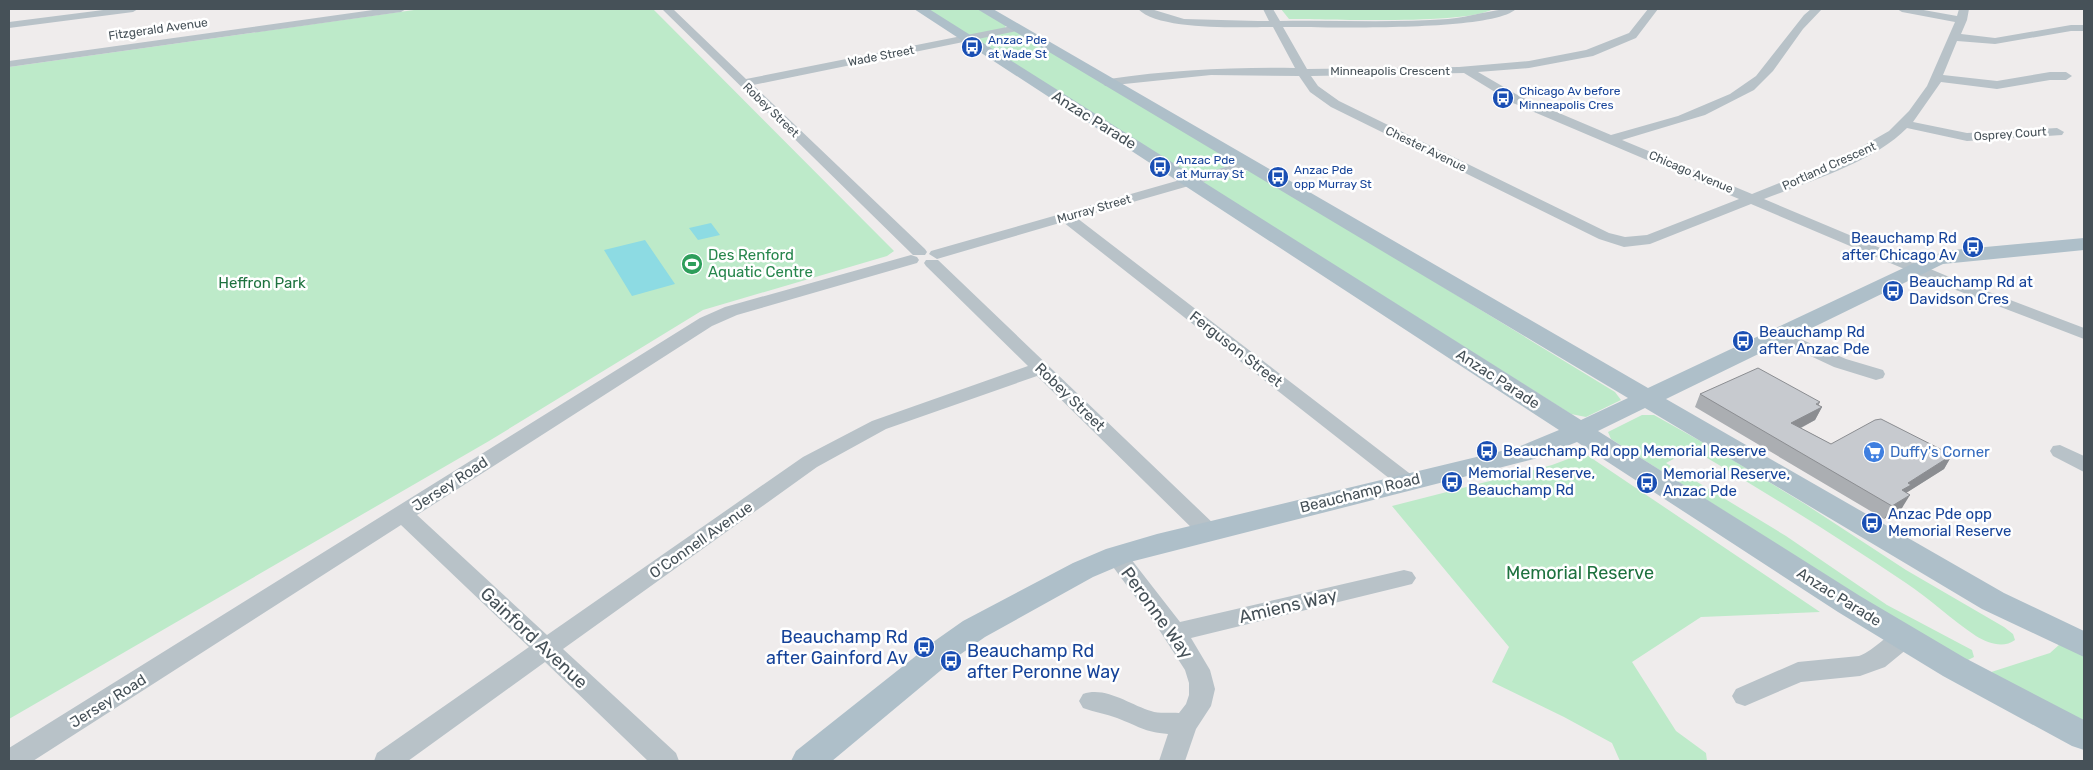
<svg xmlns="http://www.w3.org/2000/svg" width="2093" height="770" font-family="Rubik,sans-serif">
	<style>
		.green { fill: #bdeac9 }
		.water { fill: #8ddbe3 }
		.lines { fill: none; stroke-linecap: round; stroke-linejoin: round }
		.minor { fill: #b8c2c8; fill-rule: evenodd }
		.major { fill: #aebfc9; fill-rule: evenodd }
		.wall { fill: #abaeb2 }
		.shaded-wall { fill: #8b8d91 }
		.building { fill: #c7cacf; stroke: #8b8d91 }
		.labels { text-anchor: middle; stroke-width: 5; stroke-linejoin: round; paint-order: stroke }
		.far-street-label { font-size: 12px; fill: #465158; stroke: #fff }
		.far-transit-label { font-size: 12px; fill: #164399; stroke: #fff; text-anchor: start }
		.street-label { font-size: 15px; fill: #465158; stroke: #fff }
		.transit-label { font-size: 15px; fill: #164399; stroke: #fff; text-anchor: start }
		.leisure-label { font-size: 15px; fill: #27864d; stroke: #fff; text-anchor: start }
		.park-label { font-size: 15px; fill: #1e723f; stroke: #fff }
		.shop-label { font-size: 15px; fill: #366cbe; stroke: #fff; text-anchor: start }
		.near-park-label { font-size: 18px; fill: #1e723f; stroke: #fff }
		.near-street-label { font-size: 18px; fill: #465158; stroke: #fff }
		.near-transit-label { font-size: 18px; fill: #164399; stroke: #fff; text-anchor: end }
	</style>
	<rect width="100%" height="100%" fill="#efecec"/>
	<!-- green -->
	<path class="green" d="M421,9H653L894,251L887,256L703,310L489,441L9,719V67Z
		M927,9H978L1006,25L1005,28L973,35L965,34Z
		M1281,9H1493C1466,25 1327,19 1289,19Z
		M1013,31L1018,32L1233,160L1235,164L1205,174L1185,173L979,42L980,38Z
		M1242,170L1255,172L1615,392L1621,400L1586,417L1571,414L1203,183L1204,181Z
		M1642,415H1654L1711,447L1805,504L1906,570L2004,627L2013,634L2015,640C2003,649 1988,643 1976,636C1952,620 1930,599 1906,583C1836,536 1765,492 1692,449L1666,463L1786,536L1887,605L1972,650L1974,657L1968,660H1958L1611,439L1608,432Z
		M1584,453L1820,612L1701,617L1632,662L1676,731L1706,753L1707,761H1620L1612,743L1564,717L1492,682L1509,647L1392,506L1552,465Z
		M2060,644L2084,653V728L1982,675L2050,653Z"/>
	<!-- water -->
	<path class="water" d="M711,223L720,235L698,240L689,228Z
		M645,240L675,284L632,296L604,250Z"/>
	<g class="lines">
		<!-- minor -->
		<path class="minor" d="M111,9H138L133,12L9,28V22Z
			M380,9H406L401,12L9,67V61Z
			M662,9H673L746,79L1017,25L1022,28L1017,31L753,85L925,249L927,252L925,255H913Z
			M1138,9H1151L1184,19L1258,21H1269L1263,9H1273L1280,21C1336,20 1393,23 1448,19C1471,17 1495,8 1516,9C1492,32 1324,27 1283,27L1307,69L1459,67L1529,61L1586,50L1629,33L1648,9H1658L1636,38L1593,56L1529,68L1478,72L1521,97L1611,135L1678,116L1730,94L1756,76L1804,15L1811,9H1822L1803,29L1773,71L1754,90L1705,115L1622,140L1752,194L1840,159L1889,131L1909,111L1927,86L1955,22L1902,12L1897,9H1918L1957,16L1959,9H1969L1967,20L1961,34L1995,38L2071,25H2084V31H2071L1995,44L1957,41L1943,75L1997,81L2050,72H2066L2072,76L2066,80H2050L1997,89L1941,82L1913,122L1967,133L2057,128L2064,132L2062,135L1967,141L1907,128C1874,162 1808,182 1764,199L1947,276L2084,328V339L1935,282L1751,204L1650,244L1624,247L1599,239L1331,107L1310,92L1299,76L1211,75L1105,86L1103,83L1105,80L1109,79C1171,70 1232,67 1295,68L1273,27C1242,27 1159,31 1138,9ZM1464,73L1513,103L1739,199L1647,235L1625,237L1609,233L1339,101L1318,86L1311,76Z
			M1250,160L1257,164L1255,167L1077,218L1413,476L1416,481L1413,486L1406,488L1399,486L1063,222L937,259L929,254L931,251Z
			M911,255L917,257L919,260L917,263L737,315L712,326L417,515L547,635L803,457L872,421L1028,366L926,266L924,263L926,260H938L1216,526L1219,531L1216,536L1208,539L1200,536L1037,376L886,429L817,467L563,649L676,753L679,761H648L545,662L408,761H374L377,753L529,647L401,525L33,761H9V748L700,318L725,307Z
			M1780,330L1846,359L1883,370L1885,374L1883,378L1876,380L1834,367L1774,339L1771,335L1774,331Z
			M2060,445L2084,456V472L2053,456L2050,451L2053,446Z
			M1116,548L1124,550L1180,622L1404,570L1412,572L1416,578L1412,584L1404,586L1191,638L1210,670L1215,689L1211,706L1196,729L1185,761H1159L1168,734C1144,732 1138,726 1117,718C1106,714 1094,712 1083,708L1079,701L1083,694C1106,686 1130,705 1151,711C1159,714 1170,712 1179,713L1186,704L1189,695V683L1185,670L1156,625L1105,556L1108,550Z
			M1904,628L1913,630L1916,637L1913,644L1885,667L1860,676L1801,682L1745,706L1736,703L1732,696L1736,689L1798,662L1859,656C1876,650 1886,633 1904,628Z"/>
		<!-- major -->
		<path class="major" d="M914,9H929L1581,420L1628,398L977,9H993L1648,388L1929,256L1953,250L2084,238V250L1943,264L1666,399L2004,593L2084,631V657L1982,609L1645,408L1598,431L1860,596L1965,658L2084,720V750L2072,746L1943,676L1838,612L1577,442L1534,459L1126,563L1093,577L985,637L958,656L832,761H791L796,751L936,640L963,621L1073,563L1106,549L1157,534L1518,447L1559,430Z"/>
	</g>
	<!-- wall -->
	<path class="wall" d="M1700,394L1818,405L1822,407L1815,420L1801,428L1831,444L1952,455L1944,469L1906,493L1902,508L1884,519L1695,407Z"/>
	<!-- shaded-wall -->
	<path class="shaded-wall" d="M1820,402L1816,410L1822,407L1815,420L1785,436L1791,423Z
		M1952,455L1944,469L1906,493L1902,490L1908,483Z
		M1910,495L1902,508L1884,519L1892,506Z"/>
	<!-- building -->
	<path class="building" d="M1758,368L1820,402L1816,404L1822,407L1791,423L1831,444L1875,420L1881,419L1952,455L1908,483L1911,485L1902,490L1910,495L1892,506L1700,394Z"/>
	<!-- icons -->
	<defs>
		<g id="bus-disc" transform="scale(1.125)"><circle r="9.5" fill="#1a4fb4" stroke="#fff"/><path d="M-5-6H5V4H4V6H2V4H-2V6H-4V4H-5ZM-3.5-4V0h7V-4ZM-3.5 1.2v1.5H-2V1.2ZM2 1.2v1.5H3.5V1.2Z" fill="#fff"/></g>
		<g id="stadium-disc" transform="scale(1.125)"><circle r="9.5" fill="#2e9e5b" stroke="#fff"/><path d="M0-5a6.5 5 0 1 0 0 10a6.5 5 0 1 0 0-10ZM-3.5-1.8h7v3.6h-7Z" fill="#fff"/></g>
		<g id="supermarket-disc" transform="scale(1.125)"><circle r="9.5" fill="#3f7fe0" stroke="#fff"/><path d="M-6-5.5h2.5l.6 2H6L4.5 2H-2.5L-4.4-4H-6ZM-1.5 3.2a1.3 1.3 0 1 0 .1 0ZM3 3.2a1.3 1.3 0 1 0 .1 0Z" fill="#fff"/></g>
	</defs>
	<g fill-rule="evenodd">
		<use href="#bus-disc" x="972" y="47"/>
		<use href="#bus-disc" x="1503" y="98"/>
		<use href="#bus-disc" x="1160" y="167"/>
		<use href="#bus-disc" x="1278" y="177"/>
		<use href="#bus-disc" x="1973" y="247"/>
		<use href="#stadium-disc" x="692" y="264"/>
		<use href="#bus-disc" x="1893" y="291"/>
		<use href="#bus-disc" x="1743" y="341"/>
		<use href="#bus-disc" x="1487" y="451"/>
		<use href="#supermarket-disc" x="1874" y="452"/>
		<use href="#bus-disc" x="1452" y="482"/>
		<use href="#bus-disc" x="1647" y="483"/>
		<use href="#bus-disc" x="1872" y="523"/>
		<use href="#bus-disc" x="924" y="647"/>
		<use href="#bus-disc" x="951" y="661"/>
	</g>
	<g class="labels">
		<!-- far-street labels -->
		<g class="far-street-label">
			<text transform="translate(158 29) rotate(-8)" y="4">Fitzgerald Avenue</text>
			<text transform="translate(881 56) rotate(-11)" y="4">Wade Street</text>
			<text x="1390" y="75">Minneapolis Crescent</text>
			<text transform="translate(771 110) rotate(44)" y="4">Robey Street</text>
			<text transform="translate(2010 134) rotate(-4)" y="4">Osprey Court</text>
			<text transform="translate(1426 149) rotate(26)" y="4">Chester Avenue</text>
			<text transform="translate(1829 166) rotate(-24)" y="4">Portland Crescent</text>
			<text transform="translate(1691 172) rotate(23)" y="4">Chicago Avenue</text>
			<text transform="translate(1094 209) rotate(-16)" y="4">Murray Street</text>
		</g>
		<!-- far-transit labels -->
		<g class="far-transit-label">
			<text x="988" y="44">Anzac Pde<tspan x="988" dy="14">at Wade St</tspan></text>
			<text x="1519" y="95">Chicago Av before<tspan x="1519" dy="14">Minneapolis Cres</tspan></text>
			<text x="1176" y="164">Anzac Pde<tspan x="1176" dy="14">at Murray St</tspan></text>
			<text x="1294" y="174">Anzac Pde<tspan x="1294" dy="14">opp Murray St</tspan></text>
		</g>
		<!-- street labels -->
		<g class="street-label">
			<text transform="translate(1094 120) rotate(32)" y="5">Anzac Parade</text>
			<text transform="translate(1236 349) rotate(38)" y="5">Ferguson Street</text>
			<text transform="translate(1498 379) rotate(33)" y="5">Anzac Parade</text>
			<text transform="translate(1070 397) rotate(44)" y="5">Robey Street</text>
			<text transform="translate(450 484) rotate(-33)" y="5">Jersey Road</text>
			<text transform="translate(1360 493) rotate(-14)" y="5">Beauchamp Road</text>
			<text transform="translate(701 540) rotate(-35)" y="5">O'Connell Avenue</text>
			<text transform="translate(1839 597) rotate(32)" y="5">Anzac Parade</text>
			<text transform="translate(108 701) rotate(-32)" y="5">Jersey Road</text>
		</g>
		<!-- transit labels -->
		<g class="transit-label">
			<text x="1957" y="243" text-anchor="end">Beauchamp Rd<tspan x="1957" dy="17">after Chicago Av</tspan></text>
			<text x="1909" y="287">Beauchamp Rd at<tspan x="1909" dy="17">Davidson Cres</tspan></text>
			<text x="1759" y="337">Beauchamp Rd<tspan x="1759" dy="17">after Anzac Pde</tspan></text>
			<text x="1503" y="456">Beauchamp Rd opp Memorial Reserve</text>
			<text x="1468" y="478">Memorial Reserve,<tspan x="1468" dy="17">Beauchamp Rd</tspan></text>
			<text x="1663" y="479">Memorial Reserve,<tspan x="1663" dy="17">Anzac Pde</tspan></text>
			<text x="1888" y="519">Anzac Pde opp<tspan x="1888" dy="17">Memorial Reserve</tspan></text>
		</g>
		<!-- leisure labels -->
		<g class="leisure-label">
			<text x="708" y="260">Des Renford<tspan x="708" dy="17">Aquatic Centre</tspan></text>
		</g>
		<!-- park labels -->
		<g class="park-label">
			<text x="262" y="288">Heffron Park</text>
		</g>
		<!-- shop labels -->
		<g class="shop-label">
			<text x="1890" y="457">Duffy's Corner</text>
		</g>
		<!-- near-park labels -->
		<g class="near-park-label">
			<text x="1580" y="579">Memorial Reserve</text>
		</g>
		<!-- near-street labels -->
		<g class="near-street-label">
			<text transform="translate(1288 606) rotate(-13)" y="6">Amiens Way</text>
			<text transform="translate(1157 613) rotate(54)" y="6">Peronne Way</text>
			<text transform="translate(534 638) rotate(43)" y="6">Gainford Avenue</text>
		</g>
		<!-- near-transit labels -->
		<g class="near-transit-label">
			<text x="908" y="643">Beauchamp Rd<tspan x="908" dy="21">after Gainford Av</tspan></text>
			<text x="967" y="657" text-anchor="start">Beauchamp Rd<tspan x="967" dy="21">after Peronne Way</tspan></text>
		</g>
	</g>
	<!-- border -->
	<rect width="2093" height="770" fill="none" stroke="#465158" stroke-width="20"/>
</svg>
